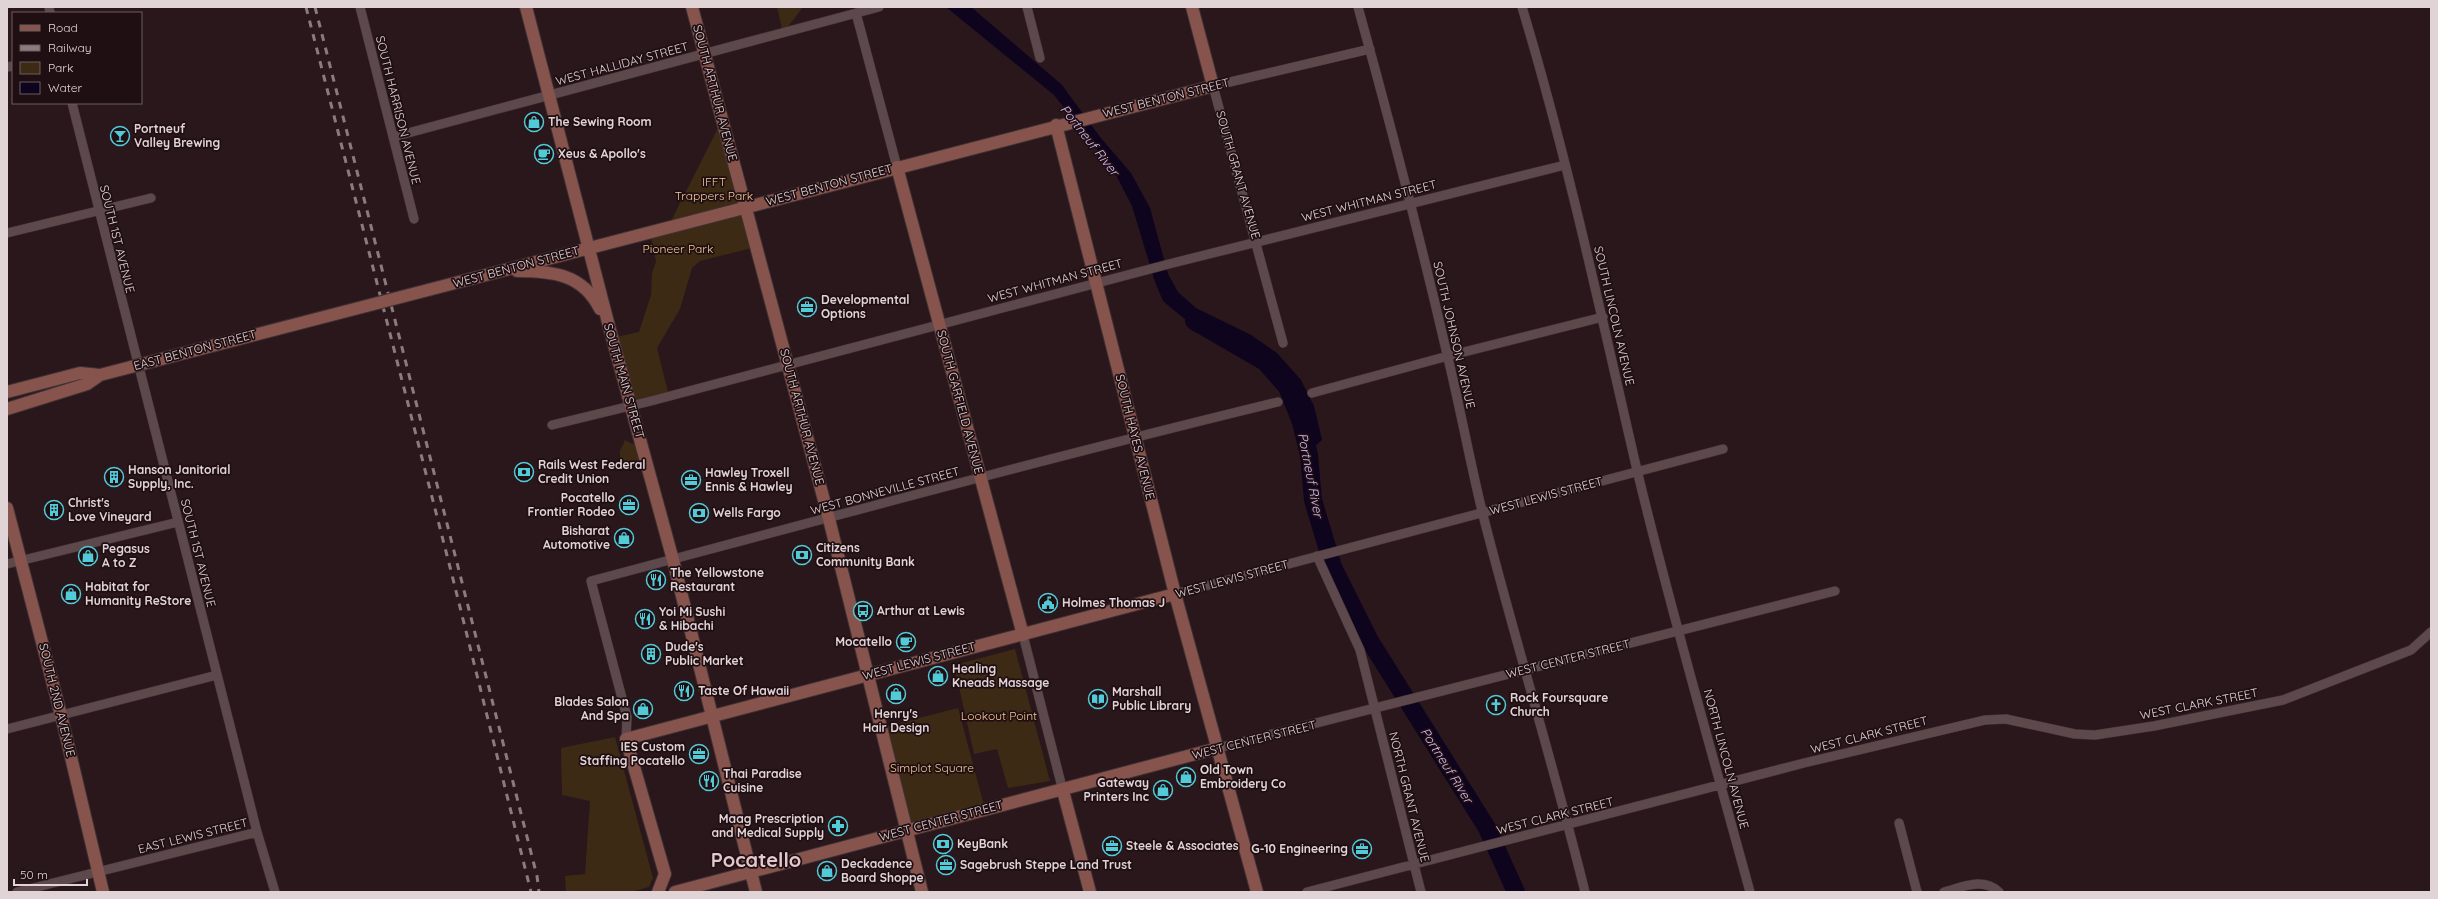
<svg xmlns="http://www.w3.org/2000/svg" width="2438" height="899" font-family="Quicksand,sans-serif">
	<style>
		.green { fill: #3c2a15 }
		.water { fill: #0f041d }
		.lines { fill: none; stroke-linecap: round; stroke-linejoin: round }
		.river { stroke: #0f041d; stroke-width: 18 }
		.street-casing { stroke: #3f3134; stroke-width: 10 }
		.secondary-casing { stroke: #3f3134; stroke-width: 14 }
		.street { stroke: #5d484c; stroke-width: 9 }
		.secondary { stroke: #86544c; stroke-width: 12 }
		.rail { stroke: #8b7b7e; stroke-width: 3; stroke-dasharray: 7 7; stroke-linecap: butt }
		.secondary-bridge-casing { stroke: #3f3134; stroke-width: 14; stroke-linecap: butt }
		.secondary-bridge { stroke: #86544c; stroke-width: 12 }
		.labels { text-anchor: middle; stroke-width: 3.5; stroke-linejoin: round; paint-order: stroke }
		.street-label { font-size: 12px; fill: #e1d4d6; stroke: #1f0e12 }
		.poi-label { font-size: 12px; font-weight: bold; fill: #e1d4d6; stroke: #1f0e12; text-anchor: start }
		.park-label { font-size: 12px; fill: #f6ca97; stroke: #1f0e12 }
		.water-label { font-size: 13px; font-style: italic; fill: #d1bbf5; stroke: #1f0e12 }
		.town-label { font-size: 20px; font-weight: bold; fill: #e1c8cc; stroke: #1f0e12 }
	</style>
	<rect width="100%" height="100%" fill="#29171b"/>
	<!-- green -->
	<path class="green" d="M777,7H803L783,33Z
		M722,120L756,247L700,261L692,268L680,309L657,348L669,396L632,406L612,338L639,332L651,295L652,273L656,262L650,232L668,227Z
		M625,440L637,446L639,463L628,464L620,459V451Z
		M1015,649L1050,781L1008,788L997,749L974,754L954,665Z
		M958,708L985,809L906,829L880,728Z
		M615,737L653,878L649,887L631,892H566L565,876L585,874L590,801L562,795L561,748Z"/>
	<!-- water -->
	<path class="water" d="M946,7H971L1062,85L1100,137L1131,173L1150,208L1168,274L1178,292L1196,308L1251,335L1277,353L1301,380L1314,406L1322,440L1307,453L1299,400L1272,362L1241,340L1203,330L1187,321L1163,301L1155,282L1132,206L1114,171L1054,95Z"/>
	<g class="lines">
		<!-- river -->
		<path class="river" d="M1194,321L1265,362L1287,387L1301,422L1309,455L1313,500L1333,567L1370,641L1487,828L1516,892"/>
		<!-- street casing -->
		<g class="street-casing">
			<path id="street" d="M49,7L50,13
				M360,7L414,219
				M1027,7L1040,58
				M1358,7C1390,122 1420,238 1447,354C1460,407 1470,462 1483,515C1515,641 1554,766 1585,892
				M1522,7C1568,160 1601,315 1637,470C1671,612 1712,752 1750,892
				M856,13L897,167
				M7,67L13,66
				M72,103L257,832L275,892
				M393,137L879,7
				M7,233L151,198
				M1283,343L1213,86L1370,49
				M1312,393L1448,356L1603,317
				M552,425L651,401L1169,264L1565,165
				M1317,556L1360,650L1421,892
				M7,564L178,522
				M1175,594L1723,449
				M1023,635L1063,791
				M7,729L217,675
				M626,739L627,717L591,581C820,520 1048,458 1278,402
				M1218,748L1835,591
				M1899,823L1917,892
				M17,892L257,832
				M1307,892L1804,763L1985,720L2006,719L2075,734L2095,735L2154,726L2283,700L2411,650L2431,632
				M1944,892C1963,887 1983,877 1999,892"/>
		</g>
		<!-- secondary casing -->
		<g class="secondary-casing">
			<path id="secondary" d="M526,7L610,330L673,560L756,892
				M692,7L829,519L922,892
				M1056,125L1175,594L1257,892
				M897,167L1023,635
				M517,271C552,271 583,274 600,309
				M482,276L1213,86L1192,7
				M7,392L80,373L100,375
				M7,409L87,384L100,375
				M7,508L61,715L103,892
				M1063,791L1090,892
				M658,892L665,874L626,739L1175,594
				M675,892L1218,748"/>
		</g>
		<!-- street -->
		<use href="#street" class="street"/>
		<!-- secondary -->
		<use href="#secondary" class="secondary"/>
		<!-- rail -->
		<path class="rail" d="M306,7L451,571L531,892
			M315,7L537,876L539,892"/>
		<!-- secondary-bridge casing -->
		<g class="secondary-bridge-casing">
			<path id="secondary-bridge" d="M100,375L482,276"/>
		</g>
		<!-- secondary-bridge -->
		<use href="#secondary-bridge" class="secondary-bridge"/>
	</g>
	<!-- icons -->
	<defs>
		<g id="shop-ring" transform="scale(1)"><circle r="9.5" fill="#1f0e12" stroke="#52cbd9" stroke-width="1.5"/><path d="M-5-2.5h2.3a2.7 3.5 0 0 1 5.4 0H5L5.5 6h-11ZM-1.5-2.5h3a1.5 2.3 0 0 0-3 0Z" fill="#52cbd9"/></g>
		<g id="bar-ring" transform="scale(1)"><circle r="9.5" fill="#1f0e12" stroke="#52cbd9" stroke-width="1.5"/><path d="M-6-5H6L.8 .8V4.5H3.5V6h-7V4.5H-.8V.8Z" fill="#52cbd9"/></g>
		<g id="cafe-ring" transform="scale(1)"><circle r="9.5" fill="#1f0e12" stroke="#52cbd9" stroke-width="1.5"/><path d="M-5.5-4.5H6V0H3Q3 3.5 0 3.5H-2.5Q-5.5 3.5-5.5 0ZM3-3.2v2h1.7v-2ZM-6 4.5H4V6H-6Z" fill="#52cbd9"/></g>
		<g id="office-ring" transform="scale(1)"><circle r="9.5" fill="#1f0e12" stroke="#52cbd9" stroke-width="1.5"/><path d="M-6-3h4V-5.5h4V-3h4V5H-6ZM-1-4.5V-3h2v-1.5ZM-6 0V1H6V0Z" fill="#52cbd9"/></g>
		<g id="bank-ring" transform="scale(1)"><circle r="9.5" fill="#1f0e12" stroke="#52cbd9" stroke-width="1.5"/><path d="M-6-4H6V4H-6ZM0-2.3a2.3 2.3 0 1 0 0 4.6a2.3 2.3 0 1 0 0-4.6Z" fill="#52cbd9"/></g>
		<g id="building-ring" transform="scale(1)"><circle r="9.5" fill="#1f0e12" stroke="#52cbd9" stroke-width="1.5"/><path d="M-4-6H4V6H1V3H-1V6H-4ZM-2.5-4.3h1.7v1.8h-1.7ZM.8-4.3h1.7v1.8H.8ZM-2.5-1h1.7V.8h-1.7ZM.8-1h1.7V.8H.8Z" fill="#52cbd9"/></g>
		<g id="restaurant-ring" transform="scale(1)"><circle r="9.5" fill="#1f0e12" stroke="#52cbd9" stroke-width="1.5"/><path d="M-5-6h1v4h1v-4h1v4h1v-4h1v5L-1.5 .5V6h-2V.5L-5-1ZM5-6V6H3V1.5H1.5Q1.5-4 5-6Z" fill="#52cbd9"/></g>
		<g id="civic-ring" transform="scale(1)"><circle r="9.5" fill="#1f0e12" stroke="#52cbd9" stroke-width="1.5"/><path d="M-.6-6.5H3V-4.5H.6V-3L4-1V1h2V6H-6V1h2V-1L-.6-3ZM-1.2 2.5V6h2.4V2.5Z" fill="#52cbd9"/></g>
		<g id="bus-ring" transform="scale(1)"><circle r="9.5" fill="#1f0e12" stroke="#52cbd9" stroke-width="1.5"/><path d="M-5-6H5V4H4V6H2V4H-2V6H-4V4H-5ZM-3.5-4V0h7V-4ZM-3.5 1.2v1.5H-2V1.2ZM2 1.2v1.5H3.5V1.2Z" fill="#52cbd9"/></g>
		<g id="library-ring" transform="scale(1)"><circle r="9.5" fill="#1f0e12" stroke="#52cbd9" stroke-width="1.5"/><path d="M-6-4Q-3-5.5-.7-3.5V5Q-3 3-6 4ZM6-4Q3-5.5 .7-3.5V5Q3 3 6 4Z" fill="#52cbd9"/></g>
		<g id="church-ring" transform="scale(1)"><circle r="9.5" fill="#1f0e12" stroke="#52cbd9" stroke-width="1.5"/><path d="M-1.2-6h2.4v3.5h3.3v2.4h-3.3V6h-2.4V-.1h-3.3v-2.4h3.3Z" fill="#52cbd9"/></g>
		<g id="pharmacy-ring" transform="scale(1)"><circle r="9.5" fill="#1f0e12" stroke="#52cbd9" stroke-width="1.5"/><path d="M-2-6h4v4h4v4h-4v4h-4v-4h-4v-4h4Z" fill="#52cbd9"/></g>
	</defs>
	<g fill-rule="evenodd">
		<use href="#shop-ring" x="534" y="122"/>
		<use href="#bar-ring" x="120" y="136"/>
		<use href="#cafe-ring" x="544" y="154"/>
		<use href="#office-ring" x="807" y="307"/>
		<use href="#bank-ring" x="524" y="472"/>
		<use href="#building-ring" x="114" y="477"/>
		<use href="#office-ring" x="691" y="480"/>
		<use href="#office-ring" x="629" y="505"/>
		<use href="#building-ring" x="54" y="510"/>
		<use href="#bank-ring" x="699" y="513"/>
		<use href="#shop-ring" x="624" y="538"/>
		<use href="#bank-ring" x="802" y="555"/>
		<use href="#shop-ring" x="88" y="556"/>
		<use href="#restaurant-ring" x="656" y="580"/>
		<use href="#shop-ring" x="71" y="594"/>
		<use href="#civic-ring" x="1048" y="603"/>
		<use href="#bus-ring" x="863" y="611"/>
		<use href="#restaurant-ring" x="645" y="619"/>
		<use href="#cafe-ring" x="906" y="642"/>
		<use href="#building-ring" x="651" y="654"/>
		<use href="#shop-ring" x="938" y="676"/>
		<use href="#restaurant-ring" x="684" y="691"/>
		<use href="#shop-ring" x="896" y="694"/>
		<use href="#library-ring" x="1098" y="699"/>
		<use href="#church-ring" x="1496" y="705"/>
		<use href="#shop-ring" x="643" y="709"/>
		<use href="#office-ring" x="699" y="754"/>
		<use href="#shop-ring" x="1186" y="777"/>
		<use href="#restaurant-ring" x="709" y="781"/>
		<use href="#shop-ring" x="1163" y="790"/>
		<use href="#pharmacy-ring" x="838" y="826"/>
		<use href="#bank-ring" x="943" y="844"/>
		<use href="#office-ring" x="1112" y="846"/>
		<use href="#office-ring" x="1362" y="849"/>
		<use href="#office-ring" x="946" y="865"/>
		<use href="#shop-ring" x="827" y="871"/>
	</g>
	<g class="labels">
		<!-- street labels -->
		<g class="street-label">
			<text transform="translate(622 64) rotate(-15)" y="4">WEST HALLIDAY STREET</text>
			<text transform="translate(715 93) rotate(75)" y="4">SOUTH ARTHUR AVENUE</text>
			<text transform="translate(1166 98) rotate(-14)" y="4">WEST BENTON STREET</text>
			<text transform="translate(398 110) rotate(76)" y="4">SOUTH HARRISON AVENUE</text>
			<text transform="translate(1238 175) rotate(74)" y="4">SOUTH GRANT AVENUE</text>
			<text transform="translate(829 185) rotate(-15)" y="4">WEST BENTON STREET</text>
			<text transform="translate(1369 201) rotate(-14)" y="4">WEST WHITMAN STREET</text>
			<text transform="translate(117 239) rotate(76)" y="4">SOUTH 1ST AVENUE</text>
			<text transform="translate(516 267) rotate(-15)" y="4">WEST BENTON STREET</text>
			<text transform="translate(1055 281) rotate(-15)" y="4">WEST WHITMAN STREET</text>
			<text transform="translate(1614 316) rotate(77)" y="4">SOUTH LINCOLN AVENUE</text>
			<text transform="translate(1454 335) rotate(77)" y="4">SOUTH JOHNSON AVENUE</text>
			<text transform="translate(195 350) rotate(-15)" y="4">EAST BENTON STREET</text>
			<text transform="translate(624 381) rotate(74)" y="4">SOUTH MAIN STREET</text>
			<text transform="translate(960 402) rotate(75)" y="4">SOUTH GARFIELD AVENUE</text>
			<text transform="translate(802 417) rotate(75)" y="4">SOUTH ARTHUR AVENUE</text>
			<text transform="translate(1135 437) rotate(76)" y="4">SOUTH HAYES AVENUE</text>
			<text transform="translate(885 491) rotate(-15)" y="4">WEST BONNEVILLE STREET</text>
			<text transform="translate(1546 496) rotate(-15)" y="4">WEST LEWIS STREET</text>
			<text transform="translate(198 553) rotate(76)" y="4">SOUTH 1ST AVENUE</text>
			<text transform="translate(1232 579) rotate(-15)" y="4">WEST LEWIS STREET</text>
			<text transform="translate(1568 659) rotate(-14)" y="4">WEST CENTER STREET</text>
			<text transform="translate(919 661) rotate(-15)" y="4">WEST LEWIS STREET</text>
			<text transform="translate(57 700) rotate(76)" y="4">SOUTH 2ND AVENUE</text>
			<text transform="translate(2199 704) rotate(-11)" y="4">WEST CLARK STREET</text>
			<text transform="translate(1869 735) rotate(-14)" y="4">WEST CLARK STREET</text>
			<text transform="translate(1254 740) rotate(-14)" y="4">WEST CENTER STREET</text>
			<text transform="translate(1726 759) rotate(75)" y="4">NORTH LINCOLN AVENUE</text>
			<text transform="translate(1409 797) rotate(76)" y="4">NORTH GRANT AVENUE</text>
			<text transform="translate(1555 816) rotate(-14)" y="4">WEST CLARK STREET</text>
			<text transform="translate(941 821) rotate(-15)" y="4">WEST CENTER STREET</text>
			<text transform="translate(193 836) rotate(-14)" y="4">EAST LEWIS STREET</text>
		</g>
		<!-- poi labels -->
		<g class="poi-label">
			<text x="548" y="126">The Sewing Room</text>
			<text x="134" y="133">Portneuf<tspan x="134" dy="14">Valley Brewing</tspan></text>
			<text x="558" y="158">Xeus &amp; Apollo's</text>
			<text x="821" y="304">Developmental<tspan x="821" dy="14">Options</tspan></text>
			<text x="538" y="469">Rails West Federal<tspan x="538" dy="14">Credit Union</tspan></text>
			<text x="128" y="474">Hanson Janitorial<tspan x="128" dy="14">Supply, Inc.</tspan></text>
			<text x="705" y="477">Hawley Troxell<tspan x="705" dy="14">Ennis &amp; Hawley</tspan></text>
			<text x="615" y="502" text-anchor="end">Pocatello<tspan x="615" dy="14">Frontier Rodeo</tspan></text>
			<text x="68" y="507">Christ's<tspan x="68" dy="14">Love Vineyard</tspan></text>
			<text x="713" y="517">Wells Fargo</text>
			<text x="610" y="535" text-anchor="end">Bisharat<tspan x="610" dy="14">Automotive</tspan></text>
			<text x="816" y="552">Citizens<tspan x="816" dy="14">Community Bank</tspan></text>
			<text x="102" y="553">Pegasus<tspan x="102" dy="14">A to Z</tspan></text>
			<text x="670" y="577">The Yellowstone<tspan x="670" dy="14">Restaurant</tspan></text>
			<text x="85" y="591">Habitat for<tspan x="85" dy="14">Humanity ReStore</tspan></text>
			<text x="1062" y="607">Holmes Thomas J</text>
			<text x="877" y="615">Arthur at Lewis</text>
			<text x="659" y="616">Yoi Mi Sushi<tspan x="659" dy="14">&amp; Hibachi</tspan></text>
			<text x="892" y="646" text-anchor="end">Mocatello</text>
			<text x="665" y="651">Dude's<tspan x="665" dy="14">Public Market</tspan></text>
			<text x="952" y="673">Healing<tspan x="952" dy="14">Kneads Massage</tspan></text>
			<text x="698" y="695">Taste Of Hawaii</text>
			<text x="1112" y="696">Marshall<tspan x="1112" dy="14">Public Library</tspan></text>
			<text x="1510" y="702">Rock Foursquare<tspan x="1510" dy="14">Church</tspan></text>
			<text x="629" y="706" text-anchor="end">Blades Salon<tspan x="629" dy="14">And Spa</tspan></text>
			<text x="896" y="718" text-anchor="middle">Henry's<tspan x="896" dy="14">Hair Design</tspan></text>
			<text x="685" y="751" text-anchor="end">IES Custom<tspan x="685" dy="14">Staffing Pocatello</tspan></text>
			<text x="1200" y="774">Old Town<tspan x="1200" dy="14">Embroidery Co</tspan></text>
			<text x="723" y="778">Thai Paradise<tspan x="723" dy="14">Cuisine</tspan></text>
			<text x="1149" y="787" text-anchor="end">Gateway<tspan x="1149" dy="14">Printers Inc</tspan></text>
			<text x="824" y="823" text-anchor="end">Maag Prescription<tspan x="824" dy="14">and Medical Supply</tspan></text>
			<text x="957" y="848">KeyBank</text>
			<text x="1126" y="850">Steele &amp; Associates</text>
			<text x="1348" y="853" text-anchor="end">G-10 Engineering</text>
			<text x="841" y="868">Deckadence<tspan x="841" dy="14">Board Shoppe</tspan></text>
			<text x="960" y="869">Sagebrush Steppe Land Trust</text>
		</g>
		<!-- park labels -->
		<g class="park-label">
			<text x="714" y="186">IFFT<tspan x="714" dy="14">Trappers Park</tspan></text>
			<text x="678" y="253">Pioneer Park</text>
			<text x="999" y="720">Lookout Point</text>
			<text x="932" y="772">Simplot Square</text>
		</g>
		<!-- water labels -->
		<g class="water-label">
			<text transform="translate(1090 140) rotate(52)" y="5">Portneuf River</text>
			<text transform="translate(1311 475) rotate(79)" y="5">Portneuf River</text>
			<text transform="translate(1447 765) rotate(58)" y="5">Portneuf River</text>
		</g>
		<!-- town labels -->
		<g class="town-label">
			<text x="756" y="867">Pocatello</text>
		</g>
	</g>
	<!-- border -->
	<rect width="2438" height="899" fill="none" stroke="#e1d4d6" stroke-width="16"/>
	<!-- legend -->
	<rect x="12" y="12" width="130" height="92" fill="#1f0e12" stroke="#6d5d60"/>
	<rect x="20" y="25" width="20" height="6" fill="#86544c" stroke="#6d5d60"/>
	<text x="48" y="32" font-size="12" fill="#e1d4d6">Road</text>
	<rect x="20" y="45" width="20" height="6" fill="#8b7b7e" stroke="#6d5d60"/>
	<text x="48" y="52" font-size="12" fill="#e1d4d6">Railway</text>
	<rect x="20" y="62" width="20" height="12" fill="#3c2a15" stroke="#6d5d60"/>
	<text x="48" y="72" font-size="12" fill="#e1d4d6">Park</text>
	<rect x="20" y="82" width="20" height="12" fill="#0f041d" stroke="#6d5d60"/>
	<text x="48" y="92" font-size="12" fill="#e1d4d6">Water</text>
	<!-- scale -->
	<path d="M14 879v6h73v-6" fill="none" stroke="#e1d4d6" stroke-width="2"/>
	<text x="20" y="879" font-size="12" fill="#e1d4d6" stroke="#1f0e12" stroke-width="3" paint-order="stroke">50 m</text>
</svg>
